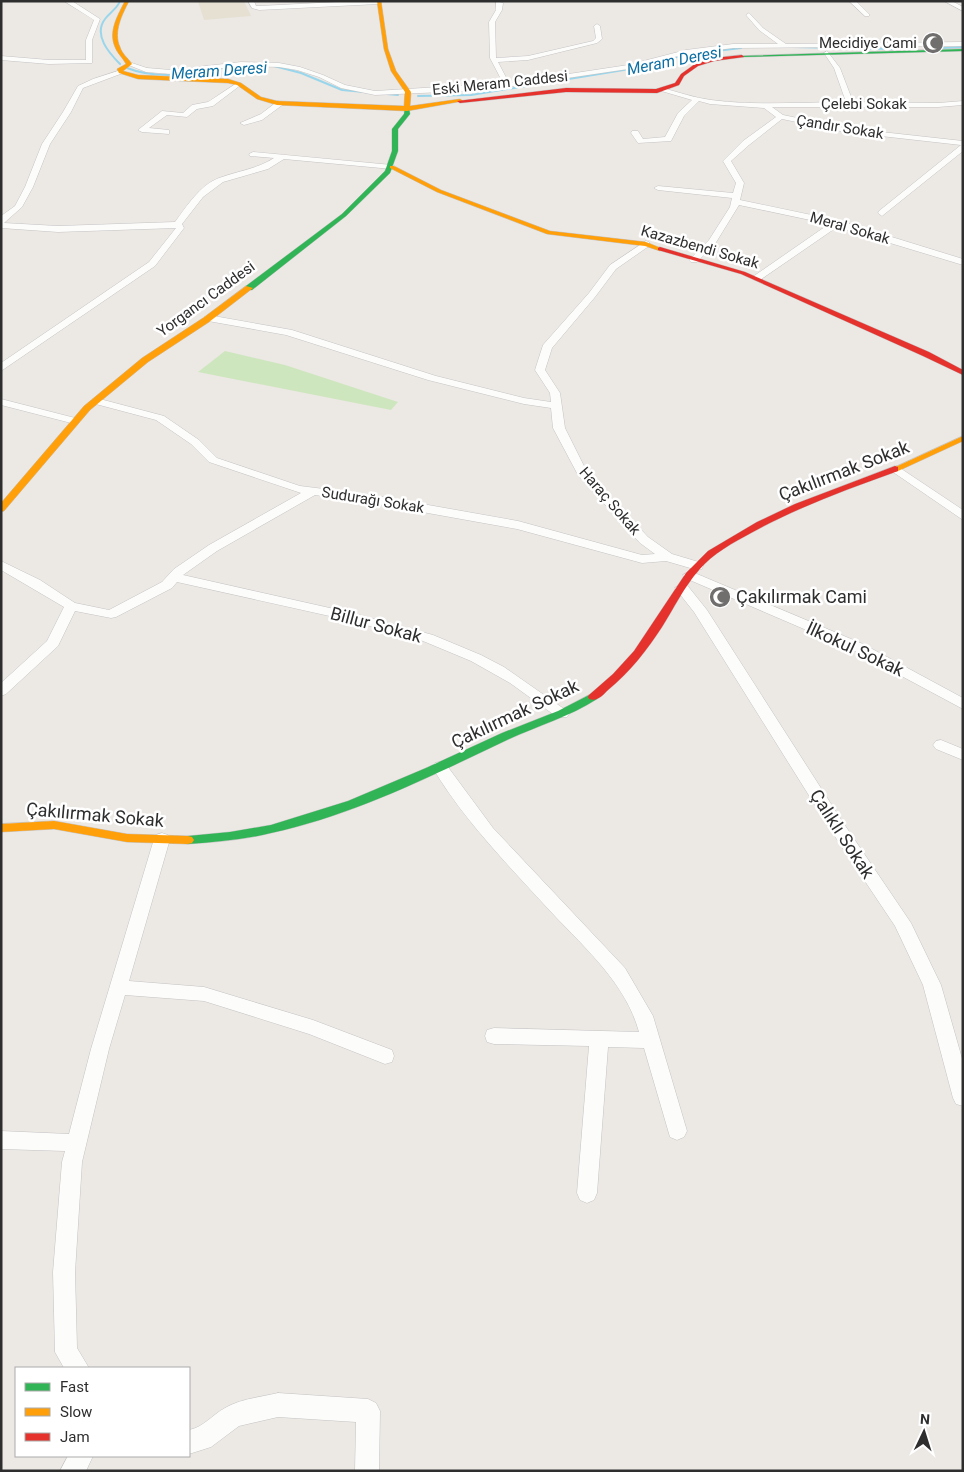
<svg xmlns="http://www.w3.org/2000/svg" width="964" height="1472" font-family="Roboto,sans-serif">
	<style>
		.education { fill: #e6e0d3 }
		.green { fill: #cee6be }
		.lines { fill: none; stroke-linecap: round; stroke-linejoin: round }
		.stream { stroke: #99d6ec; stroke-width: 2 }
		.street-casing { stroke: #c5c4c5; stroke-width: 1 }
		.fast-casing { stroke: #c5c4c5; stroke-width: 1 }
		.slow-casing { stroke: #c5c4c5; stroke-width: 1 }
		.jam-casing { stroke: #c5c4c5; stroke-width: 1 }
		.street { fill: #fcfcfb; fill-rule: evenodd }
		.fast { fill: #30b455; fill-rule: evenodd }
		.slow { fill: #ff9f0a; fill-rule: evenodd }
		.jam { fill: #e5322d; fill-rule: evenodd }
		.labels { text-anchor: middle; stroke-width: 5; stroke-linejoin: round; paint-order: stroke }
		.far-poi-label { font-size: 15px; fill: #2e2e2e; stroke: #fff; text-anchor: end }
		.far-street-label { font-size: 15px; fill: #2e2e2e; stroke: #fff }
		.far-water-label { font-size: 16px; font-style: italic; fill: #0d6fa3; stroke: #fff }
		.street-label { font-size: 18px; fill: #2e2e2e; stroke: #fff }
		.poi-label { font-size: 18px; fill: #2e2e2e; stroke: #fff; text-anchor: start }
	</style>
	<rect width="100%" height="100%" fill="#ece8e4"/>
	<!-- education -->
	<path class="education" d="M198,1H244L251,16L204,20Z"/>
	<!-- green -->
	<path class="green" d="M225,351L285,365L398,402L391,410L198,372Z"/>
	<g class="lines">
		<!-- stream -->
		<path class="stream" d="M120,1C117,9 110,12 105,19C93,35 109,53 120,64
			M792,47L896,49
			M944,48L963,47
			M274,66L301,73L342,90L398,95
			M127,68C160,81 195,73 229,67
			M418,96L471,95L648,66L683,55L741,48"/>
		<!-- street casing -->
		<g class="street-casing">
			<path id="street" d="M64,1H72L100,19L92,40V63L49,64L1,60V56L49,60H86V40L94,20Z
				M248,1H254L256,6H259L357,1L381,2L378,4L259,10L252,8Z
				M496,1L503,3L502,10L495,22L496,58L528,56L593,41L596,38L594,26L597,24L600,26L602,39L597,43L528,60L498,62L509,83L628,65L686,50L733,44H778L759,30L746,15L749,13L763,28L786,44L963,42V46L733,48L686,54L628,69L507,87L466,91L375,95L341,88L319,77L297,70L279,67L241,66L171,74L146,72L126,64L129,62L147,68L171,70L241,62L279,63L300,67L323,75L345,85L375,91L503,83L490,58L489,22L496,10Z
				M849,1H856L869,14V16H865Z
				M944,1H952L963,7V11Z
				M827,51L840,68L853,102L938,103L963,101V105L938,107H772L783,115L845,128L963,141V151L882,216L878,213L879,211L961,145L845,132L782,119L749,145L731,161L744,183L740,200L840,221L963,259V265L837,227L760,280H754V276L829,224L739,205L715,244L697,262H691L689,260L709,240L730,207L732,198L658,190L654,188L658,186L733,193L736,183L723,161L743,141L776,117L764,108L710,104L699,101L684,116L671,141L638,143L631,133L632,131H638L643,139L665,137L678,113L692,100L658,90L662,88C678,92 695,98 711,100C755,106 801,102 846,102L834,68L824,53Z
				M121,70L124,72L123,73L83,88L71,112L50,144L33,187L22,207L4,223L58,226L175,222C187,206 200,185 219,178C238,171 257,169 274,158L250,156L249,154L253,152L392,165L396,167L392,169L284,159L268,169L223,182L203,197L182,224L184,228L155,266L1,371V363L149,262L176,228L58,232L1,228V216L15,206L25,187L42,144L63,112L78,86L93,79Z
				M237,83L242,84L213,106L197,109L187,117L167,115L149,128L169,130V134L142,132L138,130L162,111L183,113L192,105L208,102Z
				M278,101L285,103L262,120L244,125L240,123L261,114Z
				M646,241L649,242V246L616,269L595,297L552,348L545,370L560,393L565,428L587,472L648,537L672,554L702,563L703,566L702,569L697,570L666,561L642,563L517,529L372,503L315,495L217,551L183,575L352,613L433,635L481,655L504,667L567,711L569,714L567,717H557L510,683L471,661L423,641L352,621L177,582L172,588L116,617L111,618L75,611L58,646L6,694L1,696V683L47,641L64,607L1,570V561L40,580L75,603L109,610L162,582L174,569L209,545L301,493L209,462L191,444L156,420L92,403L91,401L92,399L96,398L164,416L199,440L217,458L300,486L372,495L518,521L642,555L655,554L640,543L578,475L553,428L551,408L524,404L428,380L286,335L208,321L203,318L208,315L292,330L436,376L524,398L551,402L550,393L535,370L543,345L589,293L610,265Z
				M1,399L79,419L81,421L75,424L1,405Z
				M897,466L963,510V520L893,472L891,470Z
				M690,571L863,644L963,698V709L853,650L685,578L683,575Z
				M682,584L687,585L707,610L842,821L911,923L941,985L963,1062V1106L956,1104L953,1098L923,985L895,926L830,829L694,612L675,588Z
				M941,740L963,749V760L936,749L933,745L936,741Z
				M440,762L445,763L493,828L625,968L653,1016L687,1131L684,1137L677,1140L670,1137L644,1048L608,1047L597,1193L594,1200L587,1203L580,1200L577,1193L589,1046L494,1044L487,1042L485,1036L487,1030L494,1028L639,1032C626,984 586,949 553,914C510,867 465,822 432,767L435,763Z
				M162,833L168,835L170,839L129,981L204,987L313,1020L392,1050L394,1056L392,1062L385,1064L309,1034L204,1001L125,995L109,1049L82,1162L75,1272L77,1348L89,1368H64L55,1352L53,1272L62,1162L65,1151L1,1149V1131L69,1134L91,1049L154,839L156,835Z
				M278,1393L368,1399L376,1403L380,1411L379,1471H355L356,1422L278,1417L239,1426L211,1447L189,1454V1430C204,1427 212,1415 225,1408C240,1399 261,1397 278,1393Z
				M68,1456H93L86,1471H60Z"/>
		</g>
		<!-- fast casing -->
		<g class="fast-casing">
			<path id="fast" d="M963,49V51L742,57L740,56Z
				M405,108H409L410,114L398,129V151L390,173L346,216L252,290H246V286L342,214L385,171L392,151V129L404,114Z
				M593,693L598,697L597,699C569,717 537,726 507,740C431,776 354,815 271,833C243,840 216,842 188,844L184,843L182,840L184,837L188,836L230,832L271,825L348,801L426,768L502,733L558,711Z"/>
		</g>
		<!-- slow casing -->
		<g class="slow-casing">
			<path id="slow" d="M125,1H129C122,15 113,32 120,47C122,54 128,58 132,64L123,71L138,75L228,79L241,83L261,97L277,101L404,106L405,92L391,71L384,49L377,1H381L388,49L396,71L411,92L410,106L460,99L463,101L407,111L277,105L257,99L237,85L228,83L138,79L119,73L117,69L126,64C123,58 117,53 115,47C108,31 118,15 125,1Z
				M390,166H394L441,190L550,231L646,242L663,249L660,251L645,246L547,234L437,192L390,168Z
				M246,286L253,288L209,322L148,362L90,410L4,511L1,512V503L84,406L142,358L203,318Z
				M963,436V441L898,471L895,472L891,469Z
				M54,821L127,834L188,836L192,837L194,840L192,843L188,844L127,842L54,829L1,832V824Z"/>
		</g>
		<!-- jam casing -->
		<g class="jam-casing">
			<path id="jam" d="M742,55L744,57L714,61L698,66L684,76L679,85L657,93L566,92L460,103L457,101L566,88L656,89L675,83L681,74L695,64L714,58Z
				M660,247L745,272L929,352L963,370V375L923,356L741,274L658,250V248Z
				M895,466L898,467V471C848,489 798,507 751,533C733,543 713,553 699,570C684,587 674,608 662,627C647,650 630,672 608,690C603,695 597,702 589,699L588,697L589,695L613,674L634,651L686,573L708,551L757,522L795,504Z"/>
		</g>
		<!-- street -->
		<use href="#street" class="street"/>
		<!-- fast -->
		<use href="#fast" class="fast"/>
		<!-- slow -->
		<use href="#slow" class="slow"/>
		<!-- jam -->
		<use href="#jam" class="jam"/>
	</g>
	<!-- icons -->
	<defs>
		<g id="mosque-disc" transform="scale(1.125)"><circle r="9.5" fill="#706f6e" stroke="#fff"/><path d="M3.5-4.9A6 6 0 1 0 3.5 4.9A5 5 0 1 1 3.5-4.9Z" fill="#fff"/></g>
	</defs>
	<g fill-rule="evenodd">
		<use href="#mosque-disc" x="933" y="43"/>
		<use href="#mosque-disc" x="720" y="597"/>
	</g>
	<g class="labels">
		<!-- far-poi labels -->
		<g class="far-poi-label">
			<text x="917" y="48">Mecidiye Cami</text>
		</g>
		<!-- far-street labels -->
		<g class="far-street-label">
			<text transform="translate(500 83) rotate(-6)" y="5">Eski Meram Caddesi</text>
			<text x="864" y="109">Çelebi Sokak</text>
			<text transform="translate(840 127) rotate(9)" y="5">Çandır Sokak</text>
			<text transform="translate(850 228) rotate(16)" y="5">Meral Sokak</text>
			<text transform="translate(700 247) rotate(16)" y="5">Kazazbendi Sokak</text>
			<text transform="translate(206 299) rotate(-36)" y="5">Yorgancı Caddesi</text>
			<text transform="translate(373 500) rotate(9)" y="5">Sudurağı Sokak</text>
			<text transform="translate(610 501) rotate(49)" y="5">Haraç Sokak</text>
		</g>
		<!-- far-water labels -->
		<g class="far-water-label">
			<text transform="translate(674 60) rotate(-11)" y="6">Meram Deresi</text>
			<text transform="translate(219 70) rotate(-4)" y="6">Meram Deresi</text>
		</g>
		<!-- street labels -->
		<g class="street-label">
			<text transform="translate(844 471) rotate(-21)" y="6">Çakılırmak Sokak</text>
			<text transform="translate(376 625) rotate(15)" y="6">Billur Sokak</text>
			<text transform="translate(855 649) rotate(25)" y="6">İlkokul Sokak</text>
			<text transform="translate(515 714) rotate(-25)" y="6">Çakılırmak Sokak</text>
			<text transform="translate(95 815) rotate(5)" y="6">Çakılırmak Sokak</text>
			<text transform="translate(842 834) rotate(57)" y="6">Çalıklı Sokak</text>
		</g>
		<!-- poi labels -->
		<g class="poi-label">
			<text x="736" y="603">Çakılırmak Cami</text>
		</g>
	</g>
	<!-- border -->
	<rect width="964" height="1472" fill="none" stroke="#2e2e2e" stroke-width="5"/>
	<!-- legend -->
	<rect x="15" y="1367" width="175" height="90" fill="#ffffff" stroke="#ababab"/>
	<rect x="25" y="1383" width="25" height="8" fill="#30b455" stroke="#ababab"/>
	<text x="60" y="1392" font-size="15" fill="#2e2e2e">Fast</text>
	<rect x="25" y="1408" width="25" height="8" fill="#ff9f0a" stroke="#ababab"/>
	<text x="60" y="1417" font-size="15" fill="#2e2e2e">Slow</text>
	<rect x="25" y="1433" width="25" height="8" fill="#e5322d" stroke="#ababab"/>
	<text x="60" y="1442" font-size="15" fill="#2e2e2e">Jam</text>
	<!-- north arrow -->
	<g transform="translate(924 1432) rotate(4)" stroke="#ffffff" stroke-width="4" paint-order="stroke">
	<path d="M0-4L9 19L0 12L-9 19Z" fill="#2e2e2e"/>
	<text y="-8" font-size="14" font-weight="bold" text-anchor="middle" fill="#2e2e2e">N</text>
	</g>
</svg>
